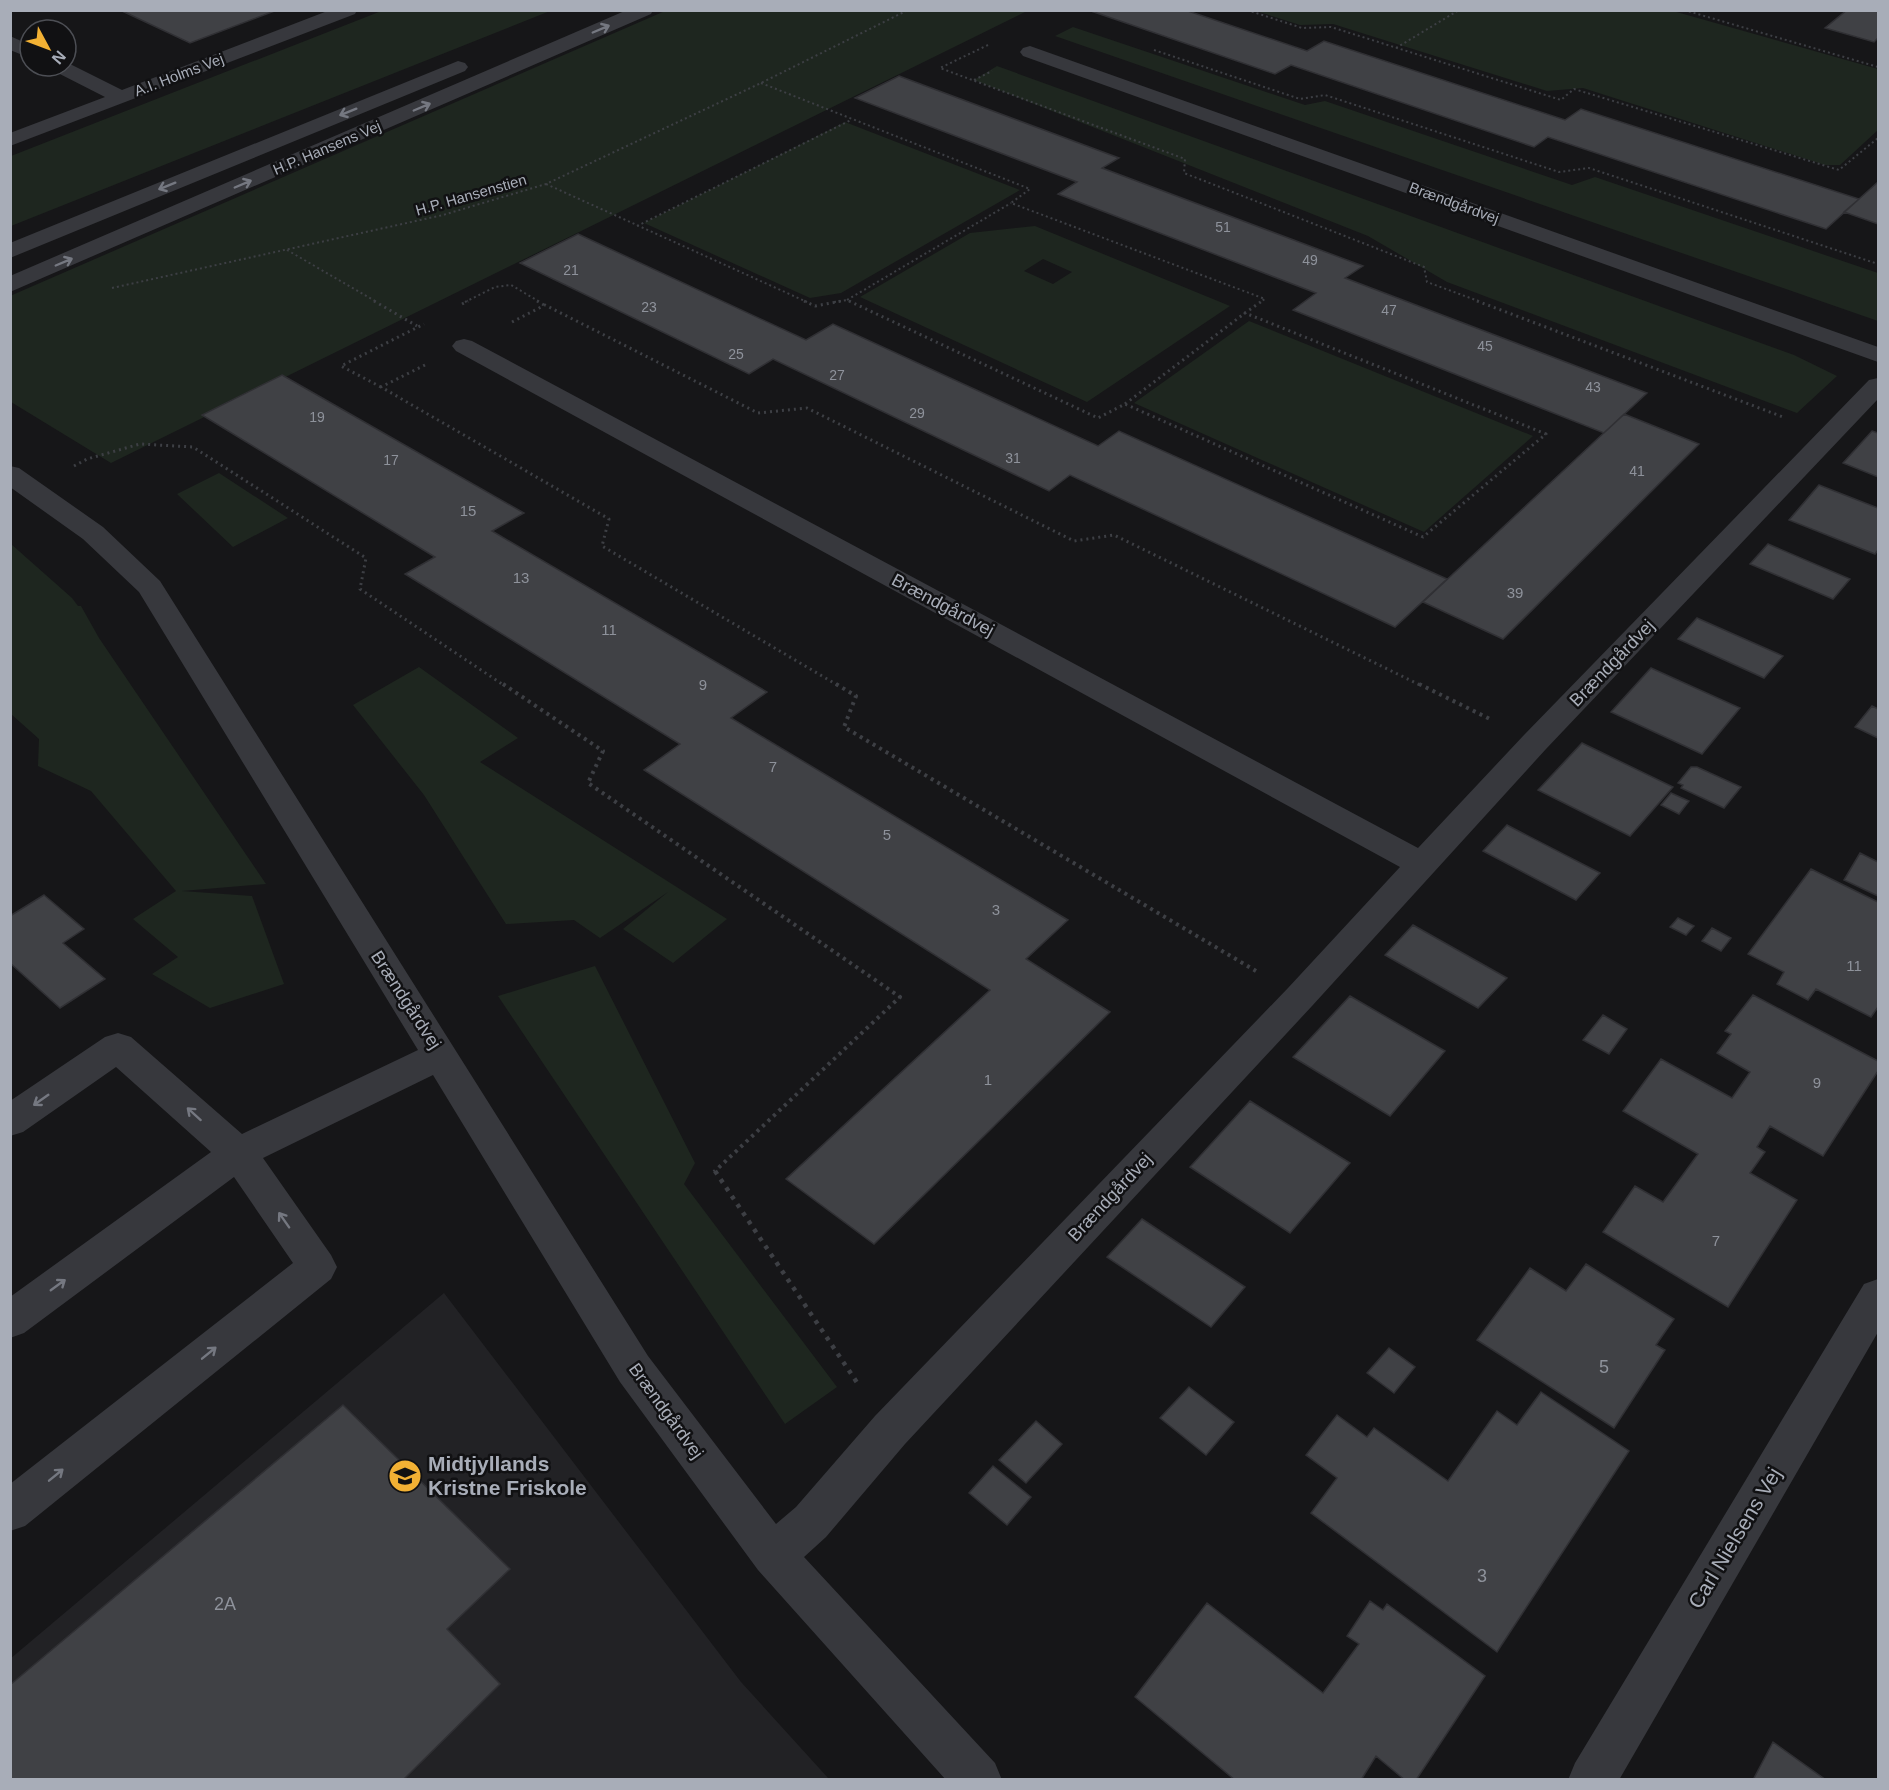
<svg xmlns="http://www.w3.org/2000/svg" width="1889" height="1790" font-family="Helvetica,sans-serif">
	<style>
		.built { fill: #222225 }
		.green { fill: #1e261f; fill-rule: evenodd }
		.building { fill: #404145; stroke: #303034; stroke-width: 1.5 }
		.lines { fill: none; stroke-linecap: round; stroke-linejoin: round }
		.path-far3 { stroke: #3d3f44; stroke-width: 2; stroke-dasharray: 2 3; stroke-linecap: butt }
		.path-far2 { stroke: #3d3f44; stroke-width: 3; stroke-dasharray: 2 4; stroke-linecap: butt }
		.path-far1 { stroke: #3d3f44; stroke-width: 4; stroke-dasharray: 3 4.5; stroke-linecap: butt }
		.path { stroke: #3d3f44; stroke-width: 4.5; stroke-dasharray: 4 6; stroke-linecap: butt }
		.minor { fill: #37383d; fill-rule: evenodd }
		.oneway { stroke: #757881 }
		.labels { text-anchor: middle; stroke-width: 5; stroke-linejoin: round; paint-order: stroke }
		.far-number-label { font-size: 14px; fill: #8e929b }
		.far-street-label { font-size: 15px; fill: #a8adb8; stroke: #111113 }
		.number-label { font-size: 15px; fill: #8e929b }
		.street-label { font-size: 18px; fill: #a8adb8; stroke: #111113 }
		.near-number-label { font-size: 18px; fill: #8e929b }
		.near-poi-label { font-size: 21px; font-weight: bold; fill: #a8adb8; stroke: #111113; text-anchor: start }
		.near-street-label { font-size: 21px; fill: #a8adb8; stroke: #111113 }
	</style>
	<rect width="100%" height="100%" fill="#161618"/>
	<!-- built -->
	<path class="built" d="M444,1293L741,1682L829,1779H11L10,1659Z"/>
	<!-- green -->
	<path class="green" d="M384,10L550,11L11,226V156Z
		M665,11H1027L111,463L11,402L10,296Z
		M1256,11H1673L1878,69V130L1840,165H1825L1583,88L1547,91L1333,24L1300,25Z
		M1073,27L1305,105L1325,101L1572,185L1595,177L1878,273V321L1055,36Z
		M997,66L1794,355L1837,376L1797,413L1447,282L1368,236L974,80Z
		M845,122L1020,190L841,293L810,298L644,223Z
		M1035,226L1230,306L1087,402L860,297L970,233ZM1043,259L1072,272L1053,284L1024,271Z
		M1249,321L1533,436L1424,532L1134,403Z
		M219,473L288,518L233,547L177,494Z
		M11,544L72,598L78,606H81L99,638L266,884L182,891L252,896L284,984L210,1008L152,974L178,957L133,919L176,891L91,791L38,766L39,739L11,714Z
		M419,667L518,738L480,762L727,919L673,963L623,929L668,892L600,938L574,920L506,924L424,795L353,705Z
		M595,966L695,1163L684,1184L837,1387L785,1424L498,996Z"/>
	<!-- building -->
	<path class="building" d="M120,10H277L190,43Z
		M1088,10H1185L1307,51L1324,41L1565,120L1581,109L1859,199L1826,229L1548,137L1534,147L1291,65L1275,74Z
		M1847,10H1878V38L1874,42L1825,28Z
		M899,76L1119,158L1102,168L1363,266L1345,278L1647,393L1604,433L1293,310L1316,293L1058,194L1077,182L855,98Z
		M1878,182V224L1844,212L1859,199Z
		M578,234L806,340L833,324L1098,446L1119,431L1447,579L1395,627L1070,475L1049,491L773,359L749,374L520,263Z
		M282,375L524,513L492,531L767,692L731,718L1068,920L1026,959L1110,1012L874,1244L786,1179L990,990L644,770L680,744L405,574L435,557L202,415Z
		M1624,414L1699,444L1503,639L1423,602Z
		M1872,431L1878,433V477L1843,463Z
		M1819,485L1878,508V550L1875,554L1789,520Z
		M1768,544L1850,579L1833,599L1750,564Z
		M1697,618L1783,656L1764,678L1678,639Z
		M1651,668L1740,708L1702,754L1611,712Z
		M1872,706L1878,709V738L1855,727Z
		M1582,743L1673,787L1630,836L1538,790Z
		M1691,767H1697L1741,787L1724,808L1681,788L1683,785L1678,783Z
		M1671,793L1689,801L1679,814L1661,805Z
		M1507,825L1600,873L1576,900L1483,851Z
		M1860,853L1878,862V896L1844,880Z
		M1811,869L1878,902V1007L1871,1017L1816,989L1808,1000L1777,984L1784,972L1748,954Z
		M44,895L84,929L63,943L105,979L60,1008L10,963V916Z
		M1678,918L1694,926L1686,935L1670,927Z
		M1413,925L1507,978L1478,1008L1385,955Z
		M1712,928L1731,938L1721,951L1702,941Z
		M1753,995L1878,1061V1071L1823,1156L1770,1126L1757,1147L1765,1152L1750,1173L1797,1200L1728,1307L1603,1232L1635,1186L1663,1202L1698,1154L1623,1111L1661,1059L1732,1098L1750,1072L1717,1053L1731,1034L1725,1031Z
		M1350,996L1445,1051L1390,1116L1293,1057Z
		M1603,1015L1627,1029L1609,1054L1583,1040Z
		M1250,1101L1350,1163L1290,1233L1190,1167Z
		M1142,1219L1245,1287L1211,1327L1107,1257Z
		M1586,1264L1674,1319L1656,1345L1665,1350L1614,1428L1477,1340L1530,1268L1566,1291Z
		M1389,1348L1415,1367L1394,1393L1367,1373Z
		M1189,1387L1234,1422L1206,1455L1160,1418Z
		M1541,1392L1629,1451L1497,1652L1311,1513L1337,1478L1306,1455L1337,1415L1367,1437L1374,1428L1448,1481L1497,1411L1517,1425Z
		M343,1405L510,1569L447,1629L500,1684L403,1780H10V1685Z
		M1036,1421L1062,1444L1026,1483L999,1460Z
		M993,1466L1031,1497L1007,1525L969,1493Z
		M1370,1601L1383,1610L1387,1604L1485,1676L1416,1780H1405L1376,1756L1361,1780H1235L1135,1697L1207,1603L1323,1693L1359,1644L1347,1636Z
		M1773,1742L1826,1780H1753Z"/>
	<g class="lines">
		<!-- path-far3 -->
		<path class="path-far3" d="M1247,10L1302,28L1331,27L1561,100L1574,89L1839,170L1878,138
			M1684,10L1878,67
			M988,45L940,68L1185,159L1184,173L1424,267L1427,282L1481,302
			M1396,48L1459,10
			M1154,50L1300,99L1325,95L1559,172L1589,168L1878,264
			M974,80L992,71
			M761,83L1030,189L1011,203L1265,299L1260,302
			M546,184L807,302
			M637,226L851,120
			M287,250L377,302
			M112,288L443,215L546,184L761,83L908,10
			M847,300L1011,203
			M465,302L495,287L511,285L540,302
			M834,302L847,300L852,302"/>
		<!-- path-far2 -->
		<path class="path-far2" d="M374,301L417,326
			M537,301L544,305
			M804,301L815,306L842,301
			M849,301L1098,418L1125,404L1423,537L1546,434L1245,313L1262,301
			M1477,301L1783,417
			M462,304L468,301
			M512,322L545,305L758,413L807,408L1074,541L1114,535L1422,686
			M425,365L381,387L609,519L602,546L839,686
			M381,387L341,366L424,324
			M1125,404L1245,313
			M74,466L87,459L140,444L193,447L366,558L360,589L505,686"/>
		<!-- path-far1 -->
		<path class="path-far1" d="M503,684L603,751L588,783L900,997L714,1172
			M836,684L856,696L844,727L1256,971
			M1419,684L1492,720"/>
		<!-- path -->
		<path class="path" d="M715,1171L858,1384"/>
		<!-- minor -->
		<path class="minor" d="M330,10H357L355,14L10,146V133L105,97L52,70L49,66H66V62L122,90Z
			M627,10H653L651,14L10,292V276Z
			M10,36L30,45V58L10,50Z
			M1030,46L1878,347V362L1023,56L1020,52L1023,48Z
			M458,61L465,63L468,67L465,71L10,258V243Z
			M464,339L472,341L1418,848L1524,735L1869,380L1878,378V399L1546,749L1312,1006L905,1444L826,1537L804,1557L995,1763L1002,1780H946L758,1570L620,1382L433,1075L263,1158L331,1255L337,1267L331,1279L25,1526L10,1531V1484L293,1263L234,1177L24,1333L10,1338V1297L211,1152L116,1067L23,1132L10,1136V1101L105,1037L118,1033L131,1037L242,1134L418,1050L139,592L83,539L10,487V466L19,468L103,527L160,581L648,1356L776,1524L796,1507L875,1416L1288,988L1400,867L456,351L452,346L456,341Z
			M1878,1279V1332L1619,1780H1568L1575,1763L1864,1284Z"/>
	</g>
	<!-- one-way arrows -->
	<defs><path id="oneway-shaft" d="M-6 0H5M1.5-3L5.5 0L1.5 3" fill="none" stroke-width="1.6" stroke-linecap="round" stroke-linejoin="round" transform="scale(1.5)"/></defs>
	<g class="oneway">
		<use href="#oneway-shaft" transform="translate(601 29) rotate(-23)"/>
		<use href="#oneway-shaft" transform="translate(422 107) rotate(-23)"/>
		<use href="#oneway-shaft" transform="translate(348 112) rotate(158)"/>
		<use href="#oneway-shaft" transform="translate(243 184) rotate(-23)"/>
		<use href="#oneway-shaft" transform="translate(167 186) rotate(158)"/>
		<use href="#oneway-shaft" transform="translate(64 262) rotate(-23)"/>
		<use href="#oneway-shaft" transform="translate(41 1100) rotate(145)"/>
		<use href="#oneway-shaft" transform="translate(194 1114) rotate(-138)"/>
		<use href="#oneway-shaft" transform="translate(284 1220) rotate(-125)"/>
		<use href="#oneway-shaft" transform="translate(58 1285) rotate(-36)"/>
		<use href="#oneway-shaft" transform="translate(209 1353) rotate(-39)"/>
		<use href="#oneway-shaft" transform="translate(56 1475) rotate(-39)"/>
	</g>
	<!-- icons -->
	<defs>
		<g id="school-disc" transform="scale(1.725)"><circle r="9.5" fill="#f2b134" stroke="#111113"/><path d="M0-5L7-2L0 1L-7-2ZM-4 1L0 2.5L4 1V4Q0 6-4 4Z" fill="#111"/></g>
	</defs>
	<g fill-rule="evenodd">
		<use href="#school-disc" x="405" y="1476"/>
	</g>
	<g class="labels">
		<!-- far-number labels -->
		<g class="far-number-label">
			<text x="1223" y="232">51</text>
			<text x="1310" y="265">49</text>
			<text x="571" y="275">21</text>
			<text x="649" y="312">23</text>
			<text x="1389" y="315">47</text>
			<text x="1485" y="351">45</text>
			<text x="736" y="359">25</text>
			<text x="837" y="380">27</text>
			<text x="1593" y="392">43</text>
			<text x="917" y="418">29</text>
			<text x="317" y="422">19</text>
			<text x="1013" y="463">31</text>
			<text x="391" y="465">17</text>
			<text x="1637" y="476">41</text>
		</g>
		<!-- far-street labels -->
		<g class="far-street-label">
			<text transform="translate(179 75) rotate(-21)" y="5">A.I. Holms Vej</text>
			<text transform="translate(327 148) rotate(-23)" y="5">H.P. Hansens Vej</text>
			<text transform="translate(471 195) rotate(-16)" y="5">H.P. Hansenstien</text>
			<text transform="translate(1454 203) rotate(20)" y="5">Brændgårdvej</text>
		</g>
		<!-- number labels -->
		<g class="number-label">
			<text x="468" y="516">15</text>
			<text x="521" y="583">13</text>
			<text x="1515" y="598">39</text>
			<text x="609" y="635">11</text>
			<text x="703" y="690">9</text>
			<text x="773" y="772">7</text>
			<text x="887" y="840">5</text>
			<text x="996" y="915">3</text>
			<text x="1854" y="971">11</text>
			<text x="988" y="1085">1</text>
			<text x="1817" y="1088">9</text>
			<text x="1716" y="1246">7</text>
		</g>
		<!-- street labels -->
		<g class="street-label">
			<text transform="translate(943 605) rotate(28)" y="6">Brændgårdvej</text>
			<text transform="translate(1612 663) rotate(-46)" y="6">Brændgårdvej</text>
			<text transform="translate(406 1000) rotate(57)" y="6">Brændgårdvej</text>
			<text transform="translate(1110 1197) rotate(-47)" y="6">Brændgårdvej</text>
			<text transform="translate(666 1411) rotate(54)" y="6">Brændgårdvej</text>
		</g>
		<!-- near-number labels -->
		<g class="near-number-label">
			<text x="1604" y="1373">5</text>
			<text x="1482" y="1582">3</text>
			<text x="225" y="1610">2A</text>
		</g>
		<!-- near-poi labels -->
		<g class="near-poi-label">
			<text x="428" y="1471">Midtjyllands<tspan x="428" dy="24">Kristne Friskole</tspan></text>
		</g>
		<!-- near-street labels -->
		<g class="near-street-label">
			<text transform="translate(1735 1538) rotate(-59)" y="7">Carl Nielsens Vej</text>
		</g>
	</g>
	<!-- border -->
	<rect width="1889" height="1790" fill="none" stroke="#a8adb8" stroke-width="24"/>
	<!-- north arrow -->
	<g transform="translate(48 48) rotate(131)"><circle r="28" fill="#111113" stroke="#4d4f55" stroke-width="1.5"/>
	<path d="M0-4.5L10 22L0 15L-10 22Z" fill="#f2b134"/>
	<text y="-9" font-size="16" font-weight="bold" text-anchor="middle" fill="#a8adb8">N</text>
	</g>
</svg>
